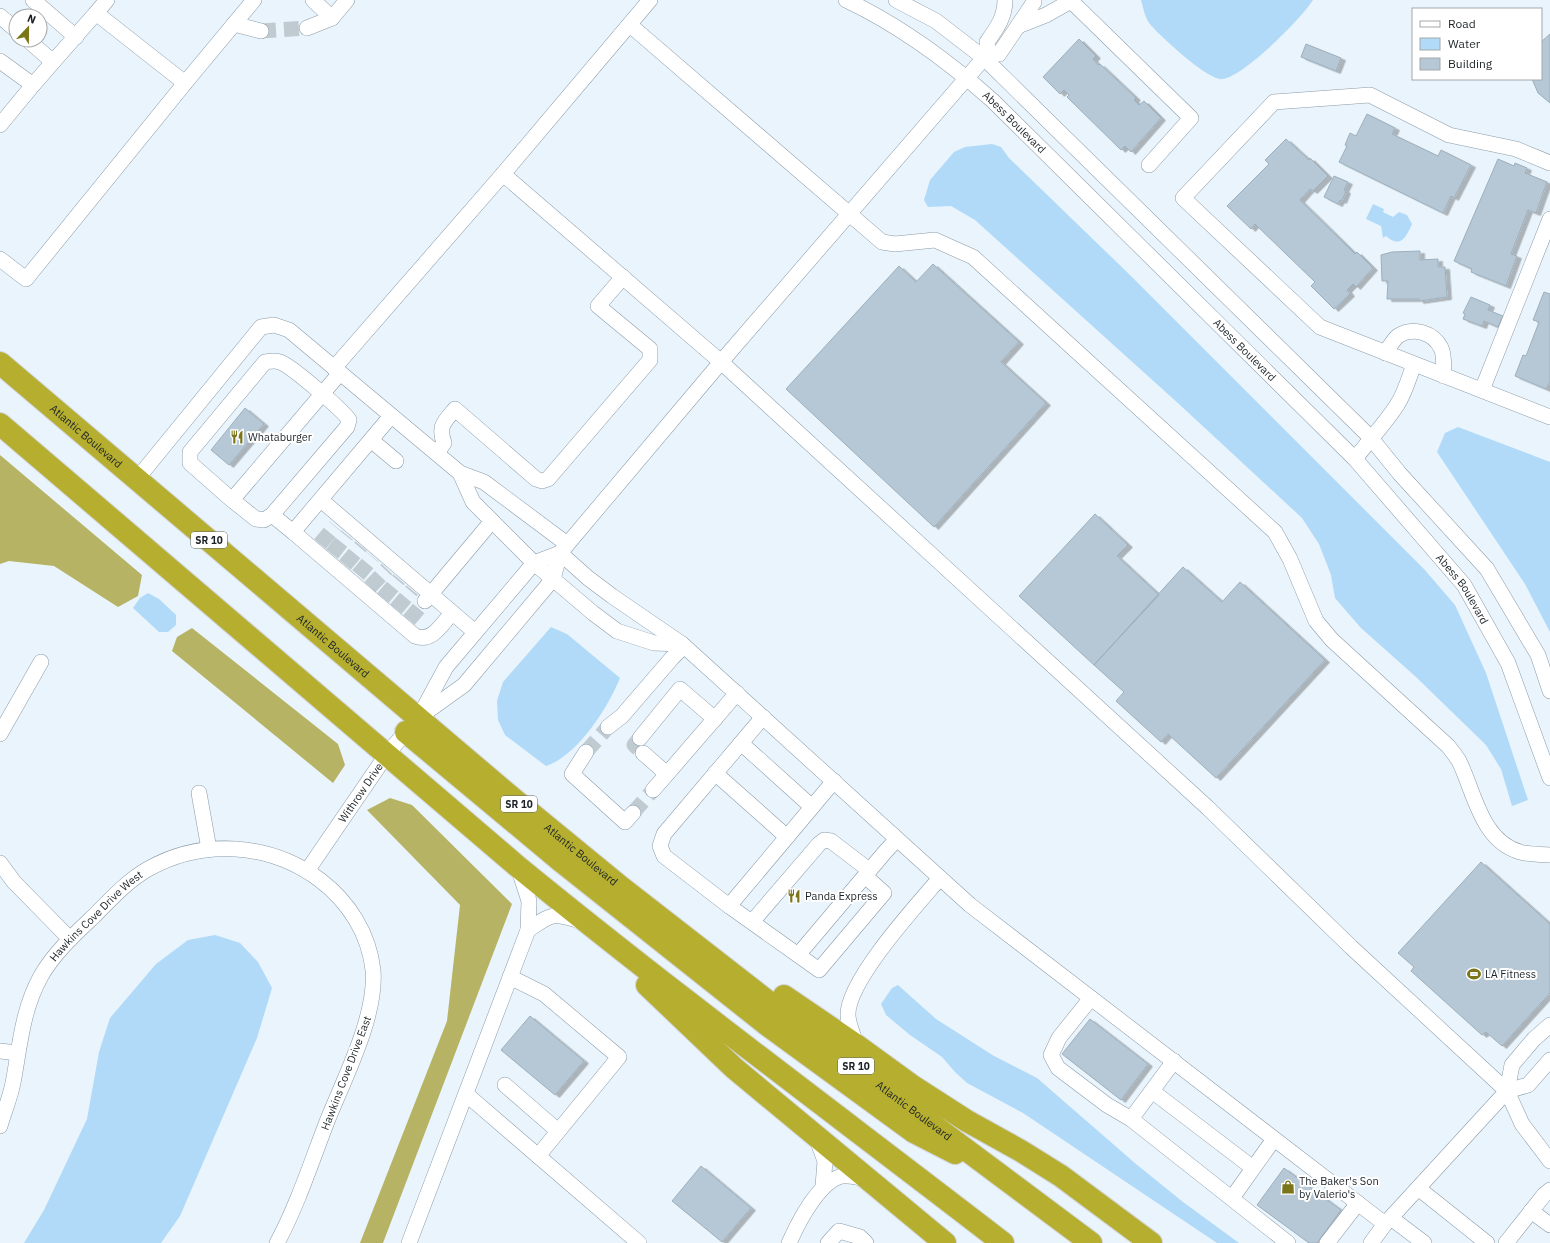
<svg xmlns="http://www.w3.org/2000/svg" width="1550" height="1243" font-family="'IBM Plex Sans',sans-serif">
	<style>
		.forest { fill: #b7b365 }
		.water { fill: #b1daf9 }
		.building { fill: #b6c8d6; stroke: #9dafbc; filter: url(#shadow) }
		.lines { fill: none; stroke-linecap: round; stroke-linejoin: round }
		.minor-tunnel { stroke: #c0cad1; stroke-width: 15; stroke-dasharray: 15 8; stroke-linecap: butt }
		.minor-casing { stroke: #8b9ca9; stroke-width: 16 }
		.highway-casing { stroke: #d2d3d4; stroke-width: 24 }
		.minor { stroke: #fff; stroke-width: 15 }
		.highway { stroke: #b5ae2f; stroke-width: 22 }
		.labels { text-anchor: middle; stroke-width: 4; stroke-linejoin: round; paint-order: stroke }
		.shield { fill: #fff; stroke: #606568; stroke-width: 1 }
		.shield-label { font-size: 10px; font-weight: bold; fill: #1c2327 }
		.street-label { font-size: 11px; fill: #1c2327; stroke: #fff }
		.poi-label { font-size: 11px; fill: #1c2327; stroke: #fff; text-anchor: start }
	</style>
	<defs>
		<filter id="shadow"><feDropShadow dx="4.5" dy="2.5" stdDeviation="0" flood-color="#0004"/></filter>
	</defs>
	<rect width="100%" height="100%" fill="#e9f4fc"/>
	<!-- forest -->
	<path class="forest" d="M0,455L142,575L138,596L118,607L54,566L9,561L0,564Z
		M192,628L338,744L345,765L333,783L172,651L177,637Z
		M390,798L412,805L512,904L383,1243H360L447,1021L460,905L367,810Z"/>
	<!-- water -->
	<path class="water" d="M1141,0H1313C1301,19 1245,75 1223,79C1209,82 1158,34 1149,23C1145,17 1143,7 1141,0Z
		M992,144L1001,147L1009,158L1130,275L1424,569L1455,605L1486,673L1528,800L1512,806L1501,769L1486,745L1416,677L1361,628L1335,598L1331,575L1319,544L1302,518L1180,405L975,220L951,206L928,207L924,200L930,180L954,152L965,147Z
		M1373,204L1384,209L1383,212L1393,217L1399,212L1407,215L1412,224C1407,235 1401,250 1386,236L1383,238L1381,226L1366,219Z
		M1458,427L1550,462V632L1525,584L1437,452L1445,433Z
		M148,593L159,599L176,615V625L168,632H159L133,608L140,598Z
		M551,627L567,634L620,678C608,708 577,756 546,766L505,735L498,720L497,701L503,682Z
		M215,935L240,943L258,962L272,988L257,1038L180,1216L161,1243H24L44,1210L87,1119L99,1052L110,1018L156,964L188,940Z
		M898,985L936,1019L994,1056L1037,1078L1136,1164L1183,1202L1239,1243H1217L1023,1113L967,1083L955,1072L942,1057L910,1035L886,1015L881,1004L892,988Z"/>
	<!-- building -->
	<path class="building" d="M1550,34V103L1538,93L1532,79H1541V42Z
		M1079,39L1096,56L1093,59L1098,65L1100,64L1136,98L1134,100L1139,105L1144,101L1161,118L1131,152L1125,146L1121,150L1067,97L1069,95L1064,90L1060,94L1043,77Z
		M1306,44L1341,58L1336,71L1301,57Z
		M1367,114L1395,128L1392,134L1438,156L1441,150L1471,165L1454,198L1451,196L1443,213L1339,162L1347,146L1345,145L1350,133L1356,136Z
		M1286,139L1309,160L1310,158L1328,176L1313,191L1310,189L1300,200L1355,254L1357,252L1373,268L1356,287L1353,284L1347,290L1350,294L1334,309L1311,286L1315,282L1255,224L1251,229L1227,206L1269,164L1265,160Z
		M1498,159L1514,166L1515,163L1527,168L1525,173L1547,182L1536,213L1528,210L1511,254L1517,256L1506,286L1471,272L1472,269L1454,261Z
		M1334,176L1348,182L1344,190L1346,191L1342,201L1340,200L1338,204L1324,197Z
		M1420,251V260L1438,259V267H1445L1447,297L1419,301V299H1387L1388,281H1382L1381,255L1392,252Z
		M933,264L1019,342L1001,362L1046,403L934,527L786,389L899,266L916,282Z
		M1544,292L1550,294V382L1546,389L1515,376L1523,355L1526,356L1539,322L1533,320Z
		M1471,297L1490,305L1488,310L1503,316L1498,327L1484,321L1482,326L1463,319L1465,314L1463,313Z
		M245,408L264,424L229,465L211,450Z
		M1095,514L1128,545L1117,556L1159,595L1094,665L1019,596Z
		M1183,567L1222,602L1240,582L1325,660L1216,778L1168,734L1161,742L1116,701L1124,692L1094,665Z
		M1481,862L1550,924V993L1502,1046L1486,1032L1482,1035L1411,971L1414,967L1398,953Z
		M530,1016L584,1061L555,1095L501,1050Z
		M1090,1019L1148,1064L1121,1100L1062,1054Z
		M701,1166L751,1208L722,1242L672,1201Z
		M1284,1168L1341,1210L1317,1243H1309L1257,1205Z"/>
	<g class="lines">
		<!-- minor-tunnel -->
		<path class="minor-tunnel" d="M261,31L307,28
			M320,544L335,526
			M332,554L347,535
			M345,565L361,546
			M358,575L373,557
			M370,587L387,569
			M383,598L399,579
			M396,609L412,590
			M409,620L425,601
			M640,738L634,745L643,753
			M586,752L608,727
			M633,813L653,790"/>
		<!-- minor casing -->
		<g class="minor-casing">
			<g id="minor">
				<path d="M33,0L76,37"/>
				<path d="M313,0L332,18L347,0"/>
				<path id="s1" d="M846,0C901,26 947,60 993,101L1355,459L1464,585L1508,663L1550,778"/>
				<path d="M896,0L936,21L984,58L1370,437L1400,474L1487,569L1538,655L1550,691"/>
				<path d="M1070,0L1191,118L1149,165"/>
				<path d="M96,13L107,0"/>
				<path d="M0,16L16,30"/>
				<path d="M234,24L261,31"/>
				<path d="M630,25L882,242L895,244L935,240L973,257L1275,532L1290,559L1316,621L1332,640L1448,746C1452,751 1456,756 1459,761C1474,791 1481,841 1520,852C1529,855 1540,854 1550,855"/>
				<path d="M1018,26L1046,15L1071,1"/>
				<path d="M307,28L332,18"/>
				<path d="M28,40L53,62L96,13L185,83L254,0"/>
				<path d="M988,52L999,54L1034,2"/>
				<path d="M0,61L33,85L53,62"/>
				<path d="M0,125L33,85"/>
				<path d="M1550,163L1516,149L1449,135L1370,95L1274,102L1183,198L1320,327L1550,417"/>
				<path d="M503,174L721,362L1208,808L1351,947L1507,1091L1522,1124L1550,1161"/>
				<path d="M0,259L26,279L185,83"/>
				<path d="M1385,353C1389,348 1393,340 1398,336C1413,326 1434,333 1441,348C1445,355 1443,368 1444,376"/>
				<path d="M334,368L503,174L650,0"/>
				<path d="M1482,390L1550,219"/>
				<path d="M391,416L293,532L415,636C432,643 442,624 452,613"/>
				<path d="M371,440L396,461"/>
				<path d="M437,453L444,443C438,426 444,422 455,409L536,479L542,481L548,479L650,360V349L598,306L623,277"/>
				<path d="M1355,459C1369,440 1385,424 1397,405C1405,393 1409,378 1414,364"/>
				<path d="M460,473L473,502L534,563L593,613L617,631L654,643L682,644"/>
				<path d="M137,479L261,327L274,325L289,330L460,473L484,482L567,544"/>
				<path d="M232,500L256,519L264,520L272,515L347,427L349,420C344,411 290,365 280,362C275,360 271,361 265,362L190,452V463L232,500L340,373"/>
				<path d="M321,500L475,632"/>
				<path d="M272,515L293,532"/>
				<path d="M560,553L588,578L612,596L682,644L970,905L1385,1224"/>
				<path d="M425,601L492,521"/>
				<path d="M420,715L446,667L534,563L560,553"/>
				<path d="M763,717L664,834L660,846L664,856L729,906L834,781"/>
				<path d="M608,727L622,716L672,658L684,646"/>
				<path d="M0,734L41,662"/>
				<path d="M640,738L680,689L715,719"/>
				<path d="M741,743L812,807"/>
				<path d="M586,752L572,774L625,822L633,813"/>
				<path d="M643,753L667,774L737,693"/>
				<path d="M715,773L787,837"/>
				<path d="M653,790L667,774"/>
				<path d="M199,793L209,849"/>
				<path d="M0,863L14,882L70,939"/>
				<path id="s2" d="M307,871L387,754L418,718L464,685L553,579L560,553L721,362L984,58L988,52L987,42C997,28 1005,17 1005,0"/>
				<path d="M865,876L884,893L819,970L798,955L885,852L897,839"/>
				<path d="M729,906L798,955"/>
				<path d="M752,922L819,844L824,840L831,841L869,870"/>
				<path d="M528,930C552,914 552,912 580,921"/>
				<path d="M510,977L544,994L619,1057L538,1156"/>
				<path d="M1091,998L1059,1038L1051,1055L1058,1068L1107,1105L1131,1119L1288,1243"/>
				<path d="M856,1045C854,1036 848,1024 848,1015C847,981 917,905 940,878"/>
				<path d="M0,1051L17,1053"/>
				<path d="M505,1085L558,1131"/>
				<path d="M1152,1091L1253,1168"/>
				<path d="M1507,1091L1528,1085L1550,1060"/>
				<path d="M466,1094L639,1243"/>
				<path d="M1131,1119L1174,1061"/>
				<path id="s3" d="M0,1126C4,1112 10,1098 13,1083C20,1046 22,1010 41,976C54,953 75,934 94,916C111,899 127,881 148,869C203,838 270,843 320,880C349,902 369,934 373,970C377,1015 345,1077 328,1119C312,1160 298,1204 277,1243"/>
				<path d="M816,1137L825,1161L823,1186"/>
				<path d="M1418,1188L1487,1243"/>
				<path d="M1232,1198L1274,1139"/>
				<path d="M1531,1211L1550,1225"/>
				<path d="M1391,1218L1424,1243"/>
				<path d="M409,1243L528,930L529,901L518,867"/>
				<path d="M789,1243C798,1223 819,1181 842,1176C849,1175 860,1178 867,1179"/>
				<path d="M828,1243L839,1231L860,1237L866,1243"/>
				<path d="M1327,1243L1358,1203"/>
				<path d="M1371,1243L1385,1224L1507,1091L1512,1065L1534,1039L1550,1025"/>
				<path d="M1506,1243L1544,1195L1550,1190"/>
			</g>
		</g>
		<!-- highway casing -->
		<g class="highway-casing">
			<g id="highway">
				<path id="s4" d="M0,363L517,802L622,888L771,1004L1091,1243"/>
				<path d="M0,424L517,866C676,996 841,1118 1003,1243"/>
				<path d="M406,732L562,862L766,1024L914,1132L955,1153"/>
				<path d="M647,985L734,1068L945,1243"/>
				<path d="M784,996L856,1045L911,1085L967,1121L1021,1151L1061,1176L1151,1243"/>
			</g>
		</g>
		<!-- minor -->
		<use href="#minor" class="minor"/>
		<!-- highway -->
		<use href="#highway" class="highway"/>
	</g>
	<!-- icons -->
	<defs>
		<g id="restaurant-bare" transform="scale(1.08)"><path d="M-5-6h1v4h1v-4h1v4h1v-4h1v5L-1.5 .5V6h-2V.5L-5-1ZM5-6V6H3V1.5H1.5Q1.5-4 5-6Z" fill="#7a7519" stroke="#fff" stroke-width="2.5" paint-order="stroke"/></g>
		<g id="stadium-bare" transform="scale(1.08)"><path d="M0-5a6.5 5 0 1 0 0 10a6.5 5 0 1 0 0-10ZM-3.5-1.8h7v3.6h-7Z" fill="#7a7519" stroke="#fff" stroke-width="2.5" paint-order="stroke"/></g>
		<g id="shop-bare" transform="scale(1.08)"><path d="M-5-2.5h2.3a2.7 3.5 0 0 1 5.4 0H5L5.5 6h-11ZM-1.5-2.5h3a1.5 2.3 0 0 0-3 0Z" fill="#7a7519" stroke="#fff" stroke-width="2.5" paint-order="stroke"/></g>
	</defs>
	<g fill-rule="evenodd">
		<use href="#restaurant-bare" x="237" y="437"/>
		<use href="#restaurant-bare" x="794" y="896"/>
		<use href="#stadium-bare" x="1474" y="974"/>
		<use href="#shop-bare" x="1288" y="1187"/>
	</g>
	<g class="labels">
		<!-- shield labels -->
		<g class="shield">
			<rect x="191" y="532" width="36" height="16" rx="3"/>
			<rect x="501" y="796" width="36" height="16" rx="3"/>
			<rect x="838" y="1058" width="36" height="16" rx="3"/>
		</g>
		<g class="shield-label">
			<text x="209" y="544">SR 10</text>
			<text x="519" y="808">SR 10</text>
			<text x="856" y="1070">SR 10</text>
		</g>
		<!-- street labels -->
		<g class="street-label">
			<text dy="4" stroke="none"><textPath href="#s1" startOffset="209">Abess Boulevard</textPath></text>
			<text dy="4" stroke="none"><textPath href="#s1" startOffset="533">Abess Boulevard</textPath></text>
			<text dy="4" stroke="none"><textPath href="#s4" startOffset="113">Atlantic Boulevard</textPath></text>
			<text dy="4" stroke="none"><textPath href="#s1" startOffset="857">Abess Boulevard</textPath></text>
			<text dy="4" stroke="none"><textPath href="#s4" startOffset="437">Atlantic Boulevard</textPath></text>
			<text dy="4" stroke="none"><textPath href="#s2" startOffset="95">Withrow Drive</textPath></text>
			<text dy="4" stroke="none"><textPath href="#s4" startOffset="761">Atlantic Boulevard</textPath></text>
			<text dy="4" stroke="none"><textPath href="#s3" startOffset="238">Hawkins Cove Drive West</textPath></text>
			<text transform="translate(346 1073) rotate(-69)" y="4">Hawkins Cove Drive East</text>
			<text dy="4" stroke="none"><textPath href="#s4" startOffset="1181">Atlantic Boulevard</textPath></text>
		</g>
		<!-- poi labels -->
		<g class="poi-label">
			<text x="248" y="441">Whataburger</text>
			<text x="805" y="900">Panda Express</text>
			<text x="1485" y="978">LA Fitness</text>
			<text x="1299" y="1185">The Baker's Son<tspan x="1299" dy="13">by Valerio's</tspan></text>
		</g>
	</g>
	<!-- legend -->
	<rect x="1412" y="8" width="130" height="72" fill="#ffffff" stroke="#a4a7a9"/>
	<rect x="1420" y="21" width="20" height="6" fill="#ffffff" stroke="#a4a7a9"/>
	<text x="1448" y="28" font-size="12" fill="#1c2327">Road</text>
	<rect x="1420" y="38" width="20" height="12" fill="#b1daf9" stroke="#a4a7a9"/>
	<text x="1448" y="48" font-size="12" fill="#1c2327">Water</text>
	<rect x="1420" y="58" width="20" height="12" fill="#b6c8d6" stroke="#a4a7a9"/>
	<text x="1448" y="68" font-size="12" fill="#1c2327">Building</text>
	<!-- north arrow -->
	<g transform="translate(28 28) rotate(22)"><circle r="19" fill="#ffffff" stroke="#a4a7a9"/>
	<path d="M0-3L7 15L0 10L-7 15Z" fill="#7a7519"/>
	<text y="-6" font-size="11" font-weight="bold" text-anchor="middle" fill="#1c2327">N</text>
	</g>
</svg>
